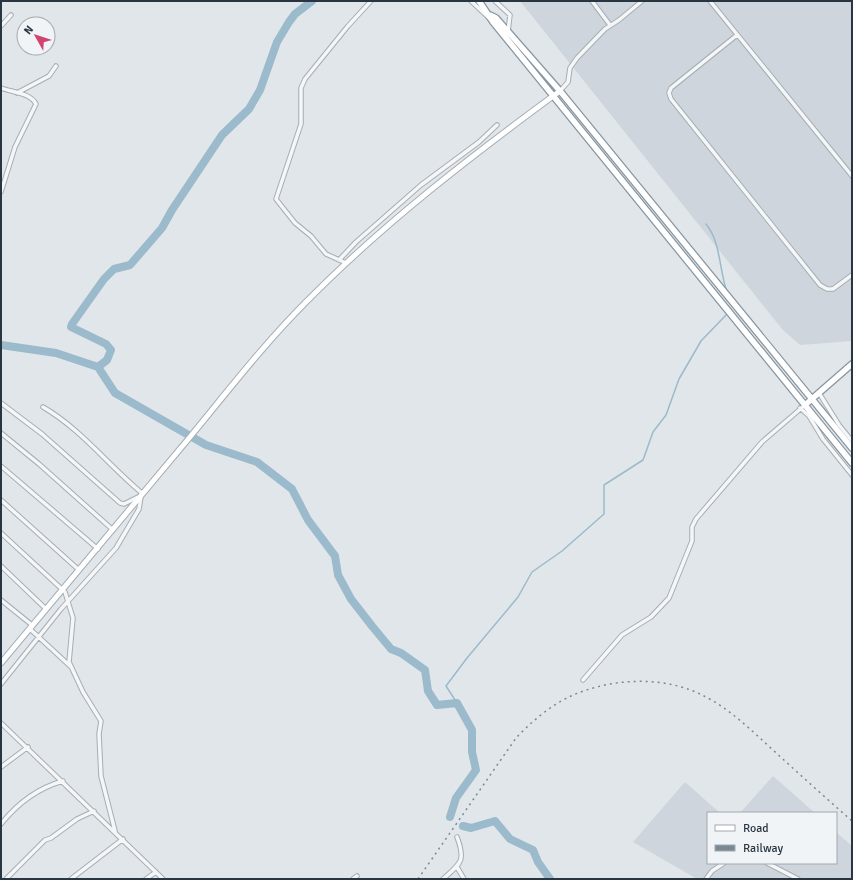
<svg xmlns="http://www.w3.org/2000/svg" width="853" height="880" font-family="Signika,sans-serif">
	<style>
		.built { fill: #cfd5dc }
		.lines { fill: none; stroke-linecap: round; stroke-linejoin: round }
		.stream { stroke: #9bbacb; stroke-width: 1.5 }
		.river { stroke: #9bbacb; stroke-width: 8 }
		.minor-casing { stroke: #a6aeb4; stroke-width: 5.5 }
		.secondary-casing { stroke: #a6aeb4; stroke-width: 7 }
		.trunk-casing { stroke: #8896a1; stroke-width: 8 }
		.minor { stroke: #f4f6f8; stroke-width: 3.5 }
		.secondary { stroke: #fff; stroke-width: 5 }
		.trunk { stroke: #fff; stroke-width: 5.5 }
		.rail { stroke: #7a8894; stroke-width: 1.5; stroke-dasharray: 2 4; stroke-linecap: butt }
	</style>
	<rect width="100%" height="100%" fill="#e1e6ea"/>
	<!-- built -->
	<path class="built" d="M520,1H852V341L800,345L782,329Z
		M773,776L815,813H740Z
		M685,782L720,813H708V863H836V832L852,846V879H697L633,842Z"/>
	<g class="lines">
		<!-- stream -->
		<path class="stream" d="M706,224C721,242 719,270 727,292
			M457,703L446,686L467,658L518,597L532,572L562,551L604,514V485L643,460L653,432L666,415L679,379L701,341L726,315"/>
		<!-- river -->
		<path class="river" d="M1,345L56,353L98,367L115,393L206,445L257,462L292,489L308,520L335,556L338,575L351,599L372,626L391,649L401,653L425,670L428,691L437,705L457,703L472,730V752L476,770L456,798L450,817
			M98,367L107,360L111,350L106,344L71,327L72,324L104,279L114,269L130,265L162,228L172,210L222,135L249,109L260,90L277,42L289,22L295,14L312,1
			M463,826L471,828L495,821L510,839L533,850L538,862L550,879"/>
		<!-- minor casing -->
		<g class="minor-casing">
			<path id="minor" d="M471,1L489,18
				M495,1L510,15L508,32
				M592,1L610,25
				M710,1L852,176
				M1,26L11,15
				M737,35L671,88L669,93L671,99L820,285L827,289H833L852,275
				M1,88C11,92 31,93 36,104L15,147L1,192
				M560,91L568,82L570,68L577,58L605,29L619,20L642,1
				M17,93L49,76L56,66
				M339,260L356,242L421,185L479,142L497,125
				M346,263L326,254L311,236L295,223L276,199L301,124V88L305,79L348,26L371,1
				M819,393L839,425L852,441
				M1,403L42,434L120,503L124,504L138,497
				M43,407C81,429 109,466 143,494
				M800,408L809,416L823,439L852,475
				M1,433L39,464L113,530
				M1,466L98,549
				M1,500L79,570
				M1,533L65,592L73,618L69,662L83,692L101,721L99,734L101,776L115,831
				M1,566L46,609
				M1,600L32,625
				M30,629L70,666
				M583,680L622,635L651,617L669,598L692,541V527L696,519L762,442L805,405
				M1,684L61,609L116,548L139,509L141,497
				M1,723L163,879
				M1,767L28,747
				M1,824C17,804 38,788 63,781
				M767,863L798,879
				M457,867L464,879
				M6,879L45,840L51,838L77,819L94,811
				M71,879L123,839
				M146,879L156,872
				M353,879L357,876
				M443,879C461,863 466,861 457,837
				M706,879L712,871L724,863"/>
		</g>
		<!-- secondary casing -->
		<g class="secondary-casing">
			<path id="secondary" d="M1,663C64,588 127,512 190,437C228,391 264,344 306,302C383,224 471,156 560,91"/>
		</g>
		<!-- trunk casing -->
		<g class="trunk-casing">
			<path id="trunk" d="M479,1L493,22L852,463
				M490,15L496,18L560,91L852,448
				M805,405L852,364"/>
		</g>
		<!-- minor -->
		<use href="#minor" class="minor"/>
		<!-- secondary -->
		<use href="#secondary" class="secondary"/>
		<!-- trunk -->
		<use href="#trunk" class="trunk"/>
		<!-- rail -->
		<path class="rail" d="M418,879L516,738C531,722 551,705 571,696C611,678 664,675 704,696C730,709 751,730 773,750C799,774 826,798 852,821"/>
	</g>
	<!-- border -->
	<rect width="853" height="880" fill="none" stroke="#293642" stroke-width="4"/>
	<!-- legend -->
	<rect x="707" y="812" width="130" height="52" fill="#f1f4f7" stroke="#a1a8af"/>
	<rect x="715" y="825" width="20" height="6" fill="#ffffff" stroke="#a1a8af"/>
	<text x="743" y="832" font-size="12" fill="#293642">Road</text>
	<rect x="715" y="845" width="20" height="6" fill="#7a8894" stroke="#a1a8af"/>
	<text x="743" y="852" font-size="12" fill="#293642">Railway</text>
	<!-- north arrow -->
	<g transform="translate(36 36) rotate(309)"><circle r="19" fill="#f1f4f7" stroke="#a1a8af"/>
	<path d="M0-3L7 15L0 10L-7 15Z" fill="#d2436f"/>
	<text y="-6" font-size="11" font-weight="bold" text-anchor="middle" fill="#293642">N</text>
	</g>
</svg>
